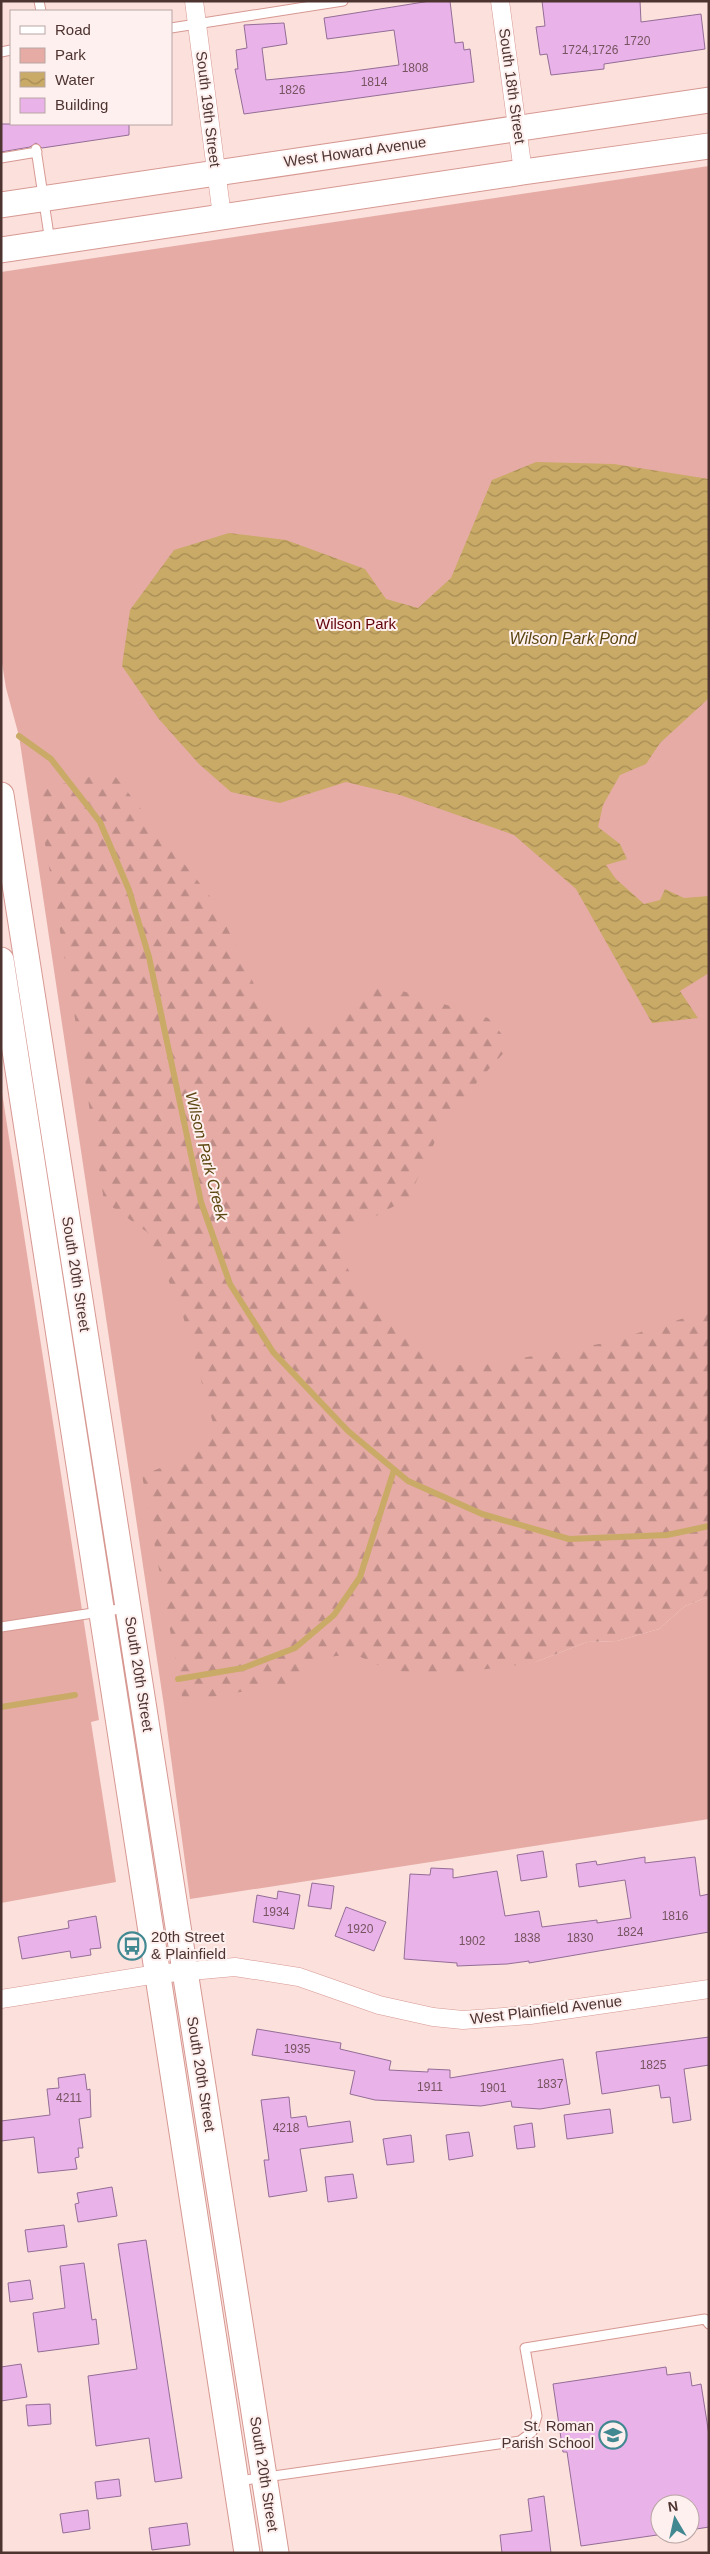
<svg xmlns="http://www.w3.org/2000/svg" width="710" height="2554" font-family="Arial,sans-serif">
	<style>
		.green { fill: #e6aba5 }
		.forest { fill: url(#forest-firs) }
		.water { fill: url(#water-waves) }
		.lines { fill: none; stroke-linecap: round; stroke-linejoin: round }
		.stream { stroke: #c9aa66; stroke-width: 6 }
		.building { fill: #e9b3ea; stroke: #946d96 }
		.lane-casing { stroke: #d79892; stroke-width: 11 }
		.street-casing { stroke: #d79892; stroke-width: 19 }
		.secondary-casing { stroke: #d79892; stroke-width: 27 }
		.lane { stroke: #fff; stroke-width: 9 }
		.street { stroke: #fff; stroke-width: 18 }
		.secondary { stroke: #fff; stroke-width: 25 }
		.labels { text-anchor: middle; stroke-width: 4; stroke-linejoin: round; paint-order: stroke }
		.number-label { font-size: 12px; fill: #75545f }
		.street-label { font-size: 15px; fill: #4e3431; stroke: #fef0ef }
		.park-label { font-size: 15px; fill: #61020a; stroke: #fef0ef }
		.poi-label { font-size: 15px; fill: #4e3431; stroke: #fef0ef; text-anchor: start }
		.water-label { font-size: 16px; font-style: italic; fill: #5c4610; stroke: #fef0ef }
	</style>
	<defs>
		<pattern id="forest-firs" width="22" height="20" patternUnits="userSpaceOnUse" patternTransform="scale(1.25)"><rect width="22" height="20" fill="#e6aba5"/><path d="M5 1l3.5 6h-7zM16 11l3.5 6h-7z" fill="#bd8c87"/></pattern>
		<pattern id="water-waves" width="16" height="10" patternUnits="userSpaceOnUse" patternTransform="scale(1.25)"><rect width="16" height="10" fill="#c9aa66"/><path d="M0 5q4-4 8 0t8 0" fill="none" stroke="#a58b55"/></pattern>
	</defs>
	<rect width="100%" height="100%" fill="#fbe0dc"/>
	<!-- green -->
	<path class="green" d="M709,166V1577L533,1663L587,1642L617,1641L659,1629L685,1606L705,1598L709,1599V1819L190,1899L164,1706L19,736L6,688L1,657V272Z
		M1,1086L99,1720L91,1722L116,1882L1,1903Z"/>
	<!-- forest -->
	<path class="forest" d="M111,771L216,904L261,999L292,1031L328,1022L371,981L488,1018L511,1045L478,1081L439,1133L408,1199L379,1214L336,1246L360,1292L401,1329L430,1363L478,1366L610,1342L709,1310V1599L705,1598L685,1606L659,1629L617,1641L587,1642L533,1663L448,1674L391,1671L354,1654L328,1657L286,1684L183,1702L142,1475L176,1462L213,1423L181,1309L147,1232L104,1201L79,1042L36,791Z"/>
	<!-- water -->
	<path class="water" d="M536,462L614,464L709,479V698L660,743L646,764L620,775L603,805L598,827L620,844L627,859L606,865L616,879L644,904L660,900L665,889L684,898L709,896V973L680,991L698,1018L652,1023L576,889L514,835L400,795L346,782L280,803L231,792L199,764L158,718L122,666L130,610L174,550L229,533L286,540L365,569L386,599L418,608L451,578L492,480Z"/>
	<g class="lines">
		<!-- stream -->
		<path class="stream" d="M19,736L51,759L100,822L129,890L149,957L201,1202L230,1284L273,1352L348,1431L408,1481L482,1514L569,1539L667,1535L709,1526
			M178,1679L243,1668L295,1648L334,1615L360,1577L394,1470
			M1,1707L75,1695"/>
	</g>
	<!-- building -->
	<path class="building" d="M430,1H450L455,43L463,42L464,50L470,49L474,82L244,114L235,69H238L236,50L247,48L244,25L284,23L287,44L262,48L266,80L346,72L399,65L394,30L327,39L324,18Z
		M542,1H640L641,22L701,14L705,49L604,64V69L551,75L547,54L540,55L536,27L545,26Z
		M1,124H129V135L42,148L36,143L30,147L1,152Z
		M543,1851L547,1877L521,1881L517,1855Z
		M645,1857V1863L695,1857L700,1896L709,1894V1932L529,1963V1961L507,1964L457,1966V1963L404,1959L410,1874L430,1875L431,1868L453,1869V1878L497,1871L505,1916L539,1911L542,1927L597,1920V1923L631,1918L625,1880L579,1887L576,1864L596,1861L597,1865Z
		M312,1883L334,1886L331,1909L308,1906Z
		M278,1891L300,1895L294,1929L253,1922L257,1895L277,1899Z
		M346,1907L386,1922L374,1951L335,1936Z
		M96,1916L101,1948L90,1949L91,1955L71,1958L70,1951L22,1959L18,1937L69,1928L68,1921Z
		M257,2029L341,2043L340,2049L391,2061L389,2070L428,2072V2069L450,2070V2078L563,2059L570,2104L540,2109L512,2107L511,2101L481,2106L375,2100L350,2094L355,2071L252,2055Z
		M709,2037V2065L684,2069L691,2120L673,2123L670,2097L661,2098L659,2085L602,2094L596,2052Z
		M85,2074L87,2090L90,2089L91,2117L79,2119L83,2148H78L79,2157L75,2158L77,2169L38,2173L34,2137L1,2141V2121L50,2115L47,2089L59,2088L58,2078Z
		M289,2097L291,2118L306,2116L308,2127L350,2121L353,2142L300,2149L307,2191L269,2197L264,2160H269L261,2100Z
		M610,2109L613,2133L567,2139L564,2115Z
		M532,2123L535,2147L517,2149L514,2126Z
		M469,2132L473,2156L449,2160L446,2135Z
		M411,2135L414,2162L387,2165L383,2139Z
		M353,2174L357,2198L328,2202L325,2177Z
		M112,2187L117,2216L78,2222L75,2204L79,2203L77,2193Z
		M64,2225L67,2247L28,2252L25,2230Z
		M146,2240L182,2478L155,2482L149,2438L96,2446L88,2376L137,2369L118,2244Z
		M84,2263L92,2320L96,2319L99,2344L38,2352L33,2313L65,2308L60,2266Z
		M30,2280L33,2299L10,2302L8,2283Z
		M21,2364L27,2397L1,2401V2367Z
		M666,2367L667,2375L690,2372L692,2386L701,2384L709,2435V2527L690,2530V2504H660V2534H664L581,2546L567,2452H563L553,2384Z
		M50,2404L51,2424L28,2426L26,2405Z
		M119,2479L121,2496L97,2499L95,2482Z
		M544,2496L551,2553H502L500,2535L532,2531L528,2499Z
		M88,2510L90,2529L63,2533L60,2514Z
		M187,2523L190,2545L152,2550L149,2528Z"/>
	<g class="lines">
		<!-- lane casing -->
		<g class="lane-casing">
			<path id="lane" d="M39,1L41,11
				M171,28L343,1
				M1,52L11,50
				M36,149L50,242
				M1,158L37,152
				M1,1627L126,1608
				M238,2481L520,2441L532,2432L537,2416L525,2348L705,2319L709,2324"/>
		</g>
		<!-- street casing -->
		<g class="street-casing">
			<path id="street" d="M194,1L222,216
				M500,1L523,172
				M1,1999L157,1974L235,1967L299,1977L379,2005L433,2017L463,2020L530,2015L709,1989"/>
		</g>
		<!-- secondary casing -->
		<g class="secondary-casing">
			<path id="secondary" d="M1,205L709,100
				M1,250L523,172L709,146
				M1,795L276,2553
				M1,960L247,2553"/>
		</g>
		<!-- lane -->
		<use href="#lane" class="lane"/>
		<!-- street -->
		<use href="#street" class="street"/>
		<!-- secondary -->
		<use href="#secondary" class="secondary"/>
	</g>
	<!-- icons -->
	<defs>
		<g id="bus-ring" transform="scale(1.4375)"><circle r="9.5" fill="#fef0ef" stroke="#418891" stroke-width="1.5"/><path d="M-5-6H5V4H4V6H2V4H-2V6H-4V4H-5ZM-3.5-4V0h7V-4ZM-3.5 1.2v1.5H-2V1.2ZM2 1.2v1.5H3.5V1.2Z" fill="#418891"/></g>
		<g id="school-ring" transform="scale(1.4375)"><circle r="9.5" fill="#fef0ef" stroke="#418891" stroke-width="1.5"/><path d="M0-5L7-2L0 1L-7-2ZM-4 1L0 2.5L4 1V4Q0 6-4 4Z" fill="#418891"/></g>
	</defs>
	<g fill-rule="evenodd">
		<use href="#bus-ring" x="132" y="1946"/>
		<use href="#school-ring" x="613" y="2435"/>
	</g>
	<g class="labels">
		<!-- number labels -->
		<g class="number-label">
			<text x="637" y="45">1720</text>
			<text x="590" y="54">1724,1726</text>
			<text x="415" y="72">1808</text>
			<text x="374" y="86">1814</text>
			<text x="292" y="94">1826</text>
			<text x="276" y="1916">1934</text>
			<text x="675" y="1920">1816</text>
			<text x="360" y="1933">1920</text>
			<text x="630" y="1936">1824</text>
			<text x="527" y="1942">1838</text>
			<text x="580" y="1942">1830</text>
			<text x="472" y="1945">1902</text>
			<text x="297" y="2053">1935</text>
			<text x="653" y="2069">1825</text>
			<text x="550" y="2088">1837</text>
			<text x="430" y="2091">1911</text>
			<text x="493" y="2092">1901</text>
			<text x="69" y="2102">4211</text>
			<text x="286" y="2132">4218</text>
		</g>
		<!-- street labels -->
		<g class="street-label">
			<text transform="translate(512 86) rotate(82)" y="5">South 18th Street</text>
			<text transform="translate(208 109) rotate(83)" y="5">South 19th Street</text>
			<text transform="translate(355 152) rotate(-8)" y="5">West Howard Avenue</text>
			<text transform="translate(76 1274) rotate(81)" y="5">South 20th Street</text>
			<text transform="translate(139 1674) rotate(81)" y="5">South 20th Street</text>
			<text transform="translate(546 2010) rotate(-7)" y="5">West Plainfield Avenue</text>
			<text transform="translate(201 2074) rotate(81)" y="5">South 20th Street</text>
			<text transform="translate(264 2474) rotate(81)" y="5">South 20th Street</text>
		</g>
		<!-- park labels -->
		<g class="park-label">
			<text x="356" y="629">Wilson Park</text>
		</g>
		<!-- poi labels -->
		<g class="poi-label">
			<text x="151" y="1942">20th Street<tspan x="151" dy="17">&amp; Plainfield</tspan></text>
			<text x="594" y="2431" text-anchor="end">St. Roman<tspan x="594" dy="17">Parish School</tspan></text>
		</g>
		<!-- water labels -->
		<g class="water-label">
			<text x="573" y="644">Wilson Park Pond</text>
			<text transform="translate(207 1156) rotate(76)" y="6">Wilson Park Creek</text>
		</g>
	</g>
	<!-- border -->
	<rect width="710" height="2554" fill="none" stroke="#4e3431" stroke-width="5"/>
	<!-- legend -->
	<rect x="10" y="10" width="162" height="115" fill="#fef0ef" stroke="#b8a5a3"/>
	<rect x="20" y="26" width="25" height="8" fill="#ffffff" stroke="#b8a5a3"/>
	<text x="55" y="35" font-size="15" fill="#4e3431">Road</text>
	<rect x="20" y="48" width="25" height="15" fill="#e6aba5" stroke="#b8a5a3"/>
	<text x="55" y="60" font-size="15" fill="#4e3431">Park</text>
	<rect x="20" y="72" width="25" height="15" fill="url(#water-waves)" stroke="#b8a5a3"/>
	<text x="55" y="85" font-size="15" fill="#4e3431">Water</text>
	<rect x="20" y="98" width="25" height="15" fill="#e9b3ea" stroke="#b8a5a3"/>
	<text x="55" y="110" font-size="15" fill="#4e3431">Building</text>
	<!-- north arrow -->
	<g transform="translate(675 2519) rotate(351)"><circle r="24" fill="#fef0ef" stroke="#b8a5a3"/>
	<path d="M0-4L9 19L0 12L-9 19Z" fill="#418891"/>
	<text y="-8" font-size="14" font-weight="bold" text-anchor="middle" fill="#4e3431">N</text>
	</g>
</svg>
